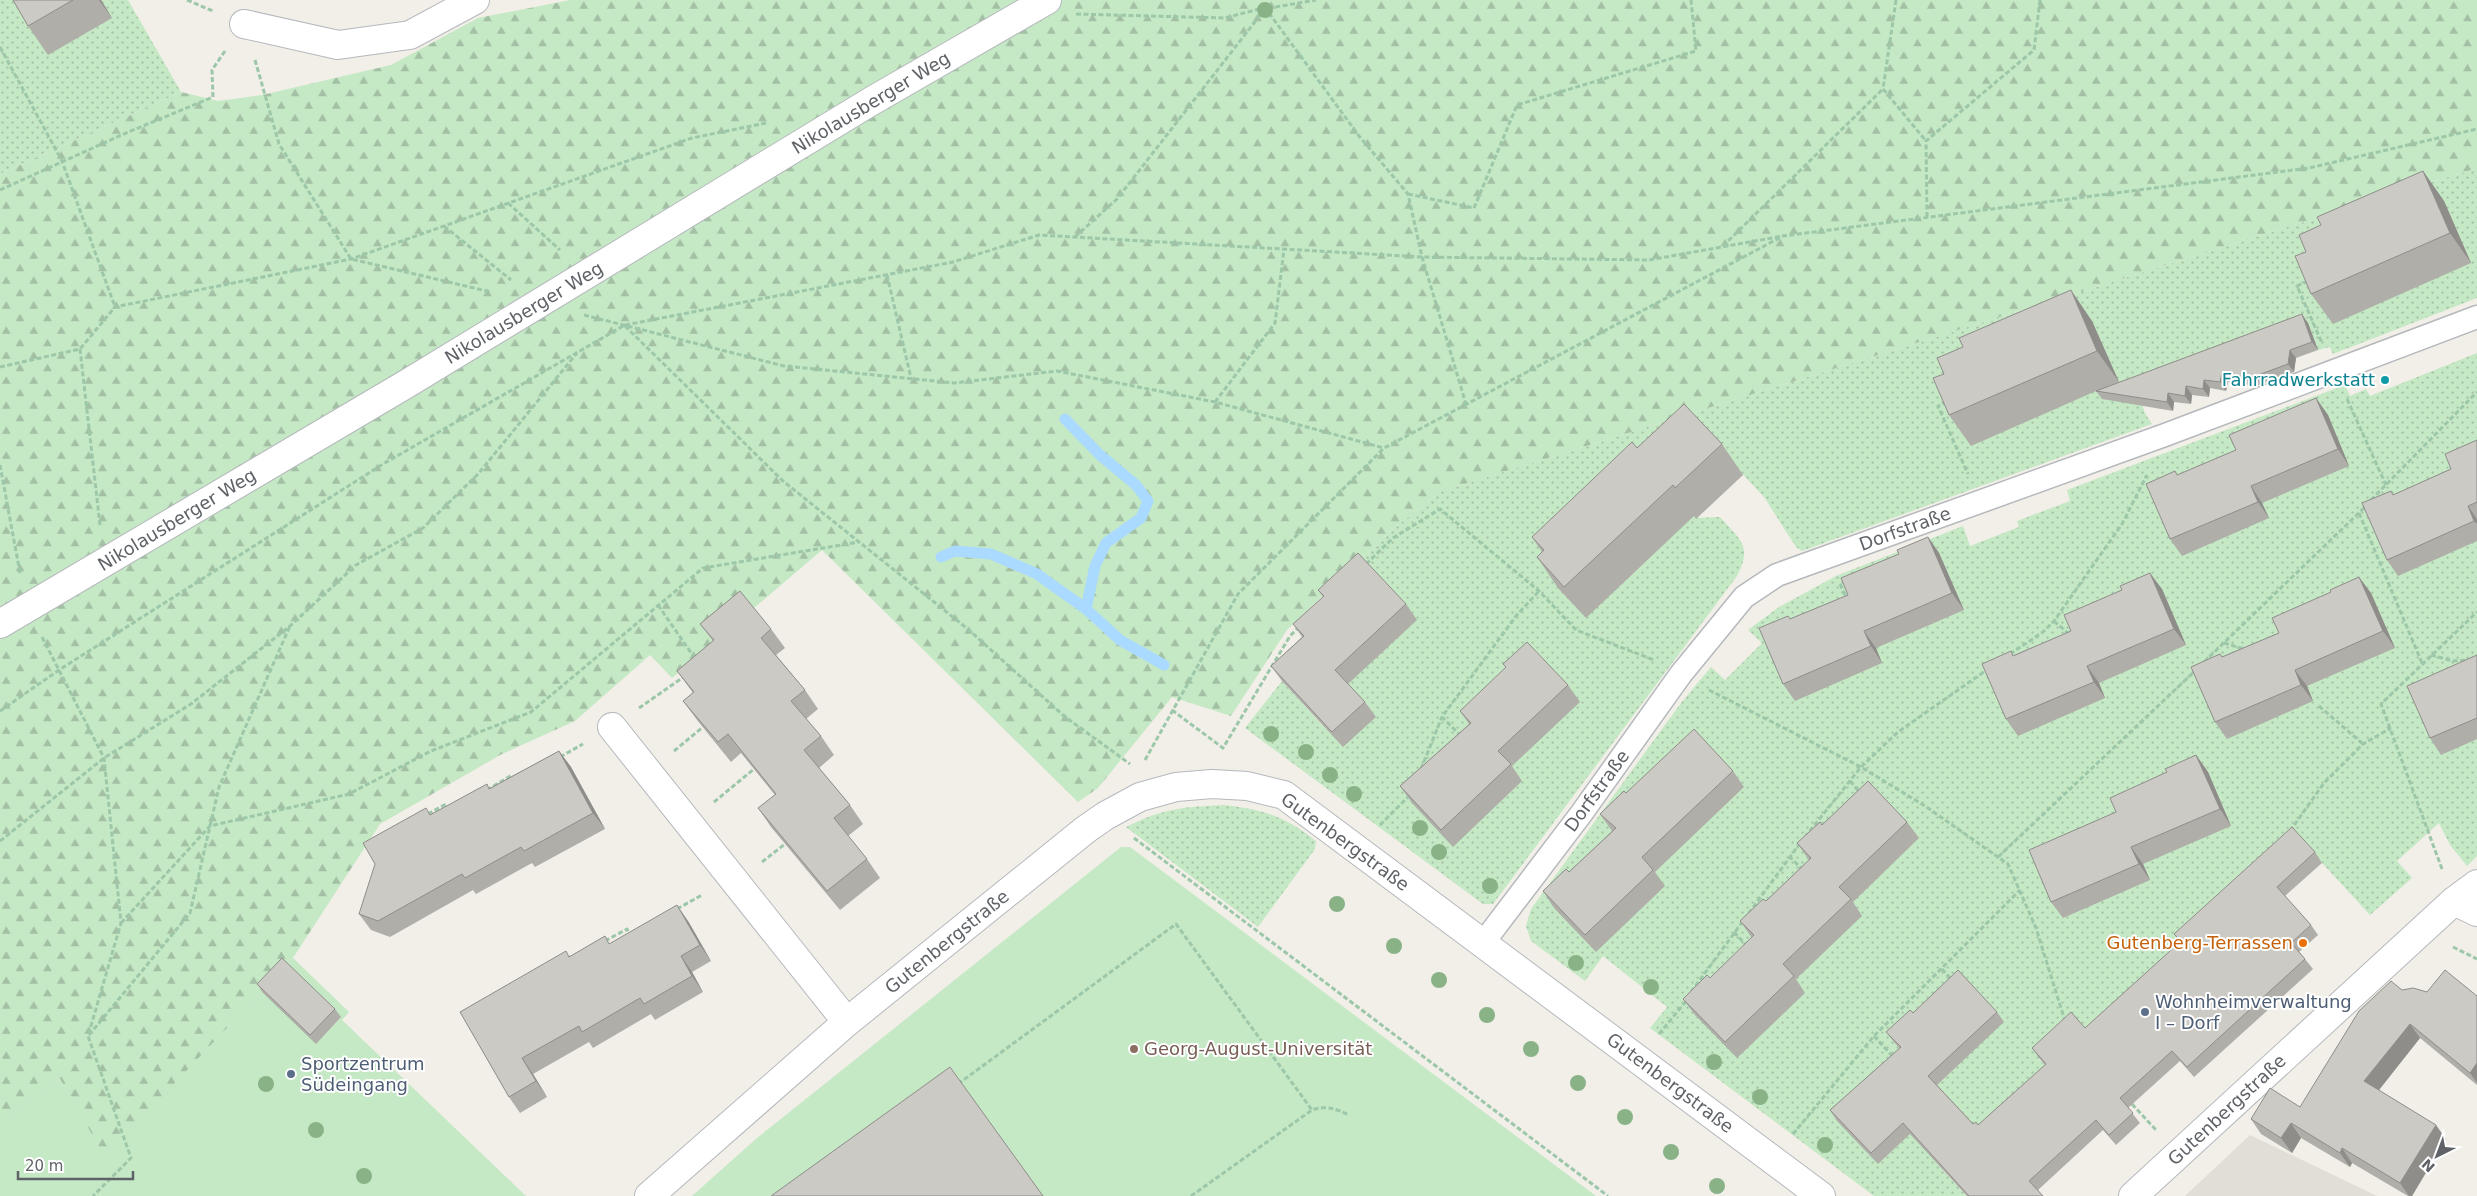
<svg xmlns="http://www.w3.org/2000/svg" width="2477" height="1196" font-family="'DejaVu Sans',sans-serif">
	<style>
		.education { fill: #e1ded6 }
		.grass { fill: url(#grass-dots) }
		.forest { fill: url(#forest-firs) }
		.garden { fill: #c5e8c5 }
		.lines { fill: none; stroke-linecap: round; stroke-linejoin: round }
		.stream { stroke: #aadaff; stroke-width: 11 }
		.service-casing { stroke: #b5b8bc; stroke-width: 25 }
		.minor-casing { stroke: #b5b8bc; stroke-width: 30 }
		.tertiary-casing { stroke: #b5b8bc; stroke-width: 30 }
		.path { stroke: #9cc7a9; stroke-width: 3; stroke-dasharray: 5 2.5; stroke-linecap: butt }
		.service { stroke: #fff; stroke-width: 22 }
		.minor { stroke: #fff; stroke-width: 28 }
		.tertiary { stroke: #fff; stroke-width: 28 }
		.tree { fill: #89b387 }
		.wall { fill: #afaea9 }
		.shaded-wall { fill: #8f8d8a }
		.building { fill: #cccac5; stroke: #8f8d8a }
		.culture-dot { fill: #0f9aa8; stroke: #fff; stroke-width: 2 }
		.food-dot { fill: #e8710a; stroke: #fff; stroke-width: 2 }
		.service-dot { fill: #5c6f8a; stroke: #fff; stroke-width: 2 }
		.education-dot { fill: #8d6e63; stroke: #fff; stroke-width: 2 }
		.labels { text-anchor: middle; stroke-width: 4; stroke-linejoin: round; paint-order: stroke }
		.street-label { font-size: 18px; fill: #5f6368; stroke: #fff }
		.culture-label { font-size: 18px; fill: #0d838f; stroke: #fff; text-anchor: end }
		.food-label { font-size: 18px; fill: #c56008; stroke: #fff; text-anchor: end }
		.service-label { font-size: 18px; fill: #4e5e75; stroke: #fff; text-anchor: start }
		.education-label { font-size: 18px; fill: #785e54; stroke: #fff; text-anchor: start }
	</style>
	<defs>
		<pattern id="grass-dots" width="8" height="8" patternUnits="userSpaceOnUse" patternTransform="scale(1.25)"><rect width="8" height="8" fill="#c5e8c5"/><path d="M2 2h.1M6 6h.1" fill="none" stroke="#a3c0a4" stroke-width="1.8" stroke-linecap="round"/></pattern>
		<pattern id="forest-firs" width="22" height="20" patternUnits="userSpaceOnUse" patternTransform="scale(1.25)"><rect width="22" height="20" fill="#c5e8c5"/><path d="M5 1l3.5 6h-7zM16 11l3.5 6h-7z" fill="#a3c0a4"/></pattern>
	</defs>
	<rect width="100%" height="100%" fill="#f1efe8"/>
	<!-- education -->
	<path class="education" d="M2250,1135L2377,1196H2185Z"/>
	<!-- grass -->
	<path class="grass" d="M0,0H128L181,92L0,174Z
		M2477,168V298L2333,354L2330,347L2318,350L2308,323L2136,387L2145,413L2152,424L1802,551L1796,547L1764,497L1706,435L1694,516L1696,518L1720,517C1740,540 1753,545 1737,576L1493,904H1483L1245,728L1282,681L1323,726L1355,696L1304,640L1361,559L1387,534L1439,492Z
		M2477,353V856L2467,866L2450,845L2439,823L2397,861L2412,878L2370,915L2299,838L2085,1030L2039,1059L2054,1074L1942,1169L1967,1196H1874L1650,1028L1667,1007L1603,956L1585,981L1531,941L1526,926L1531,909L1681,703L1711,667L1725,680L1762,643L1748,630L1779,607L1836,576L1963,526L1970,546L2019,527L2017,521L2070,501L2067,490L2345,385L2350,396L2366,389L2370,396Z
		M1225,805C1265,810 1284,816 1316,841L1315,849L1258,927L1126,827C1164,808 1183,807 1225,805Z"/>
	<!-- forest -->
	<path class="forest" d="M570,0H2477V168L1439,492L1387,534L1287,630L1231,716L1172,697L1098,788L1078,802L822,550L672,678L650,655L575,721L502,754L380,824L293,958L105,1158L60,1079L0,1123V174L181,92L218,101L233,99L262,95L391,65L478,18Z"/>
	<!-- garden -->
	<path class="garden" d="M1121,847H1130L1596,1196H692L757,1138Z
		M293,958L349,1012L342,1020L526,1196H0V1123L60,1079L105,1157Z"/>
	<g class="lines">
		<!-- stream -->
		<path class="stream" d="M1065,419L1100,455L1136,485L1148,501L1141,518L1106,543L1095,566L1086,609
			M941,557L955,551L991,554L1037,574L1086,609L1120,640L1164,665"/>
		<!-- service casing -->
		<g class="service-casing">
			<path id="service" d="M1483,943L1581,814L1681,674L1744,597L1777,575L2165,435L2477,317"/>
		</g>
		<!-- minor casing -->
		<g class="minor-casing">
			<path id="minor" d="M244,24L338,45L410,35L475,0
				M612,727L847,1022
				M2454,901L2477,912
				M649,1196L847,1022L1085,830L1105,816L1140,797L1176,787L1212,784L1247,786L1284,795L1821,1196
				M2133,1196L2454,901L2477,884"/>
		</g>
		<!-- tertiary casing -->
		<g class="tertiary-casing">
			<path id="tertiary" d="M0,624L408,383L870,102L1047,0"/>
		</g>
		<!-- path -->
		<path class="path" d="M187,0L213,11
			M1896,0L1883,89L1926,141
			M1270,8L1269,13L1265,15L1261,14L1259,9L1264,5L1270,8L1316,0
			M1269,13L1359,136L1408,194L1422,257L1466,404
			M1076,14L1225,18L1259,9
			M0,47L62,161L115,307
			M255,60L279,144L351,259L491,292
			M0,190L126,133L213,97L212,70L225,51
			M1408,194L1474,208L1517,105L1696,51L1691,0
			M508,203L560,250
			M1927,217L1926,141L2034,50L2040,0
			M444,226L511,280
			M1075,237L1117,199L1261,14
			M1723,246L1883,89
			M887,275L911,378
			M2308,281L2297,286L2322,343
			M584,315L784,366L954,383L1057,371L1215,402L1384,448
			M625,326L783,481L969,630L1064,716L1130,764
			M80,349L100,525
			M0,367L80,349L115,307L351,259L692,138L766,123
			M2347,399L2386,485
			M1215,402L1275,323L1284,249
			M1947,402L1938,406L1968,474
			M0,465L20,573
			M2371,500L2477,392
			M2359,513L2422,663
			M1366,564L1393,538L1440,509L1539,591L1576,630L1654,660
			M1840,584L1847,599
			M658,605L696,660
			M2054,621L2070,635
			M42,637L104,758L121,923L88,1036L131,1158L93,1196
			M2224,643L2244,649
			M2010,654L2043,632L2054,621L2122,524L2147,475
			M2431,655L2453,661L2467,660
			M2204,662L2367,505
			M1709,690L1861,767L1925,806L2008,864L2036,928L2065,1021
			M2319,706L2363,744
			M639,708L685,676
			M1172,710L1223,748L1290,636L1299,627
			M0,711L59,670L383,464L625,325L953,262L1039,235L1422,257L1649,260L1783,236
			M1461,736L1442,717L1516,616L1539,591
			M674,751L703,727
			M560,757L583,744
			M1145,760L1238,594L1384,448L1783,236L2309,168L2477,129
			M1421,769L1442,717
			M1850,781L1861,794
			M487,790L512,775L515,780
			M714,802L754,769
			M428,814L446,804L449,809
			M1380,825L1411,794
			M2290,831L2324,783L2363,744L2391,728
			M1805,837L1861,767L1898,732L1988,669
			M1134,838L1608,1196
			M0,841L104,758L191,704L290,626L356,565L423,528L478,474L577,353
			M1789,856L1803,870
			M1998,857L2196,670
			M762,862L785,844
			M2442,869L2381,704L2477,612
			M677,909L702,895
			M121,923L210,826L349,794L431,751L531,712L703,568L859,542
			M1734,932L1747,946
			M605,941L627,929L630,935
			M2453,947L2477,959
			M2178,948L2174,944L2180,938
			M1942,969L1952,980
			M1691,992L1801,842
			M1659,1034L1687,1000
			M89,1035L190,913L219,787L290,626
			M1874,1036L1894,1058
			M958,1084L1176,924L1312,1110C1327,1105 1336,1109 1349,1115
			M2132,1104L2156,1130
			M1793,1134L1874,1036L2020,890
			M1191,1196L1312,1110"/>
		<!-- service -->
		<use href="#service" class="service"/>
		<!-- minor -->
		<use href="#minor" class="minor"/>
		<!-- tertiary -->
		<use href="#tertiary" class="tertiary"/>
	</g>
	<!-- trees -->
	<g class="tree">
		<circle cx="1265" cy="10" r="8"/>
		<circle cx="1271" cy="734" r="8"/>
		<circle cx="1306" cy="752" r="8"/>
		<circle cx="1330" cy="775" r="8"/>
		<circle cx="1354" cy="794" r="8"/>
		<circle cx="1420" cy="828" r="8"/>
		<circle cx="1439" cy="852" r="8"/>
		<circle cx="1490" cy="886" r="8"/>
		<circle cx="1337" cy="904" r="8"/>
		<circle cx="1394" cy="946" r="8"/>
		<circle cx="1576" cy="963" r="8"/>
		<circle cx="1439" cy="980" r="8"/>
		<circle cx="1651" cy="987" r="8"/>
		<circle cx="1487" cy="1015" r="8"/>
		<circle cx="1531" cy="1049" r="8"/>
		<circle cx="1714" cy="1062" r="8"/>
		<circle cx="1578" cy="1083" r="8"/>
		<circle cx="266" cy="1084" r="8"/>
		<circle cx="1760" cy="1097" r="8"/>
		<circle cx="1625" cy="1117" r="8"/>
		<circle cx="316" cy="1130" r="8"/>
		<circle cx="1825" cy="1145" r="8"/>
		<circle cx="1671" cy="1152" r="8"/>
		<circle cx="364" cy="1176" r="8"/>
		<circle cx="1717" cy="1186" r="8"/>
	</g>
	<!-- wall -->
	<path class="wall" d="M13,0H101L112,18L48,55L28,26Z
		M2423,171L2444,201L2471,263L2333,324L2311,294L2306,252Z
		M2092,321L2119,382L2106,387L2308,323L2318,350L2296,358L2294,372L2256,386L2228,382L2226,391L2210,388L2209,397L2192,395L2191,404L2174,402L2173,411L2102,399L2096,391L1971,446L1949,415Z
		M2316,398L2328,415L2349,466L2262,503L2269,518L2182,556L2170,539L2178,475L2236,450Z
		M2477,440V541L2398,576L2387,560L2391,491L2393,495L2451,469Z
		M1722,444L1743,475L1696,519L1694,516L1586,618L1558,588L1537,557L1542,552L1532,537L1637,448Z
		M1928,537L1939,553L1964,610L1876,648L1882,663L1795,701L1783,684L1790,619L1848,595L1899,554Z
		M2162,589L2186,645L2099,683L2105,698L2018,736L2006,719L2014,655L2071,631Z
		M1318,590L1406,604L1417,620L1348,684L1365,702L1376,717L1343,747L1282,681L1271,666L1302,637L1293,624L1323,597Z
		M2371,593L2395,648L2307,686L2313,701L2227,739L2215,722L2222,657Z
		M700,624L771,629L785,648L776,655L805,690L818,709L806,719L821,736L834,755L819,768L850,805L863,824L848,836L867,859L880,878L840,910L771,827L758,808L775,795L741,753L731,762L697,720L683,701L693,693L677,671L713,641Z
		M2477,655V739L2441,755L2430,738Z
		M1568,685L1580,702L1512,766L1522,781L1453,847L1412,803L1400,786L1469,724L1460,711Z
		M559,751L571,767L605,829L535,867L532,863L476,894L473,890L390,937L371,930L359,914L431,815L490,788Z
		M2196,755L2208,772L2231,826L2143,864L2150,880L2063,918L2051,902L2116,812L2167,772Z
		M1733,771L1744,787L1655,872L1665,886L1596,952L1554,908L1543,891L1569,872L1612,831L1600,814L1626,793Z
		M1907,822L1919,838L1853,902L1862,916L1796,979L1805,993L1737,1058L1695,1015L1683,999L1710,978L1752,938L1740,921L1766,901L1809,860L1797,843L1822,825Z
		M2315,852L2322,863L2285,896L2311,925L2318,935L2299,952L2305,959L2313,969L2194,1077L2180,1061L2128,1108L2140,1123L2116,1145L2103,1130L2038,1190L2043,1196H1967L1910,1134L1878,1164L1837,1121L1830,1110L1900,1049L1894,1042L1886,1032L1913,1013L1997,1012L2004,1022L1937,1085L1973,1124L1978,1125L2045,1065L2039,1058L2032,1048L2085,1028L2180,942L2174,934Z
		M688,921L711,961L692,972L703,992L655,1020L651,1014L593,1048L589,1042L533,1074L547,1097L520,1113L509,1097L460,1012L569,956Z
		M257,984L335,1009L341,1017L316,1044L263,993Z
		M2402,990L2477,996V1085L2420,1038L2379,1090L2446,1139L2412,1196H2408L2352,1163L2350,1167L2301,1138L2292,1153L2261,1134L2251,1119L2300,1107Z"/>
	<!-- shaded-wall -->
	<path class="shaded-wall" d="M99,0H101L112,18Z
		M2423,171L2444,201L2471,263L2450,233Z
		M2071,290L2092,321L2119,382L2097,351Z
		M2302,314L2308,323L2318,350L2312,342Z
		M2290,350L2296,358L2294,372L2288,364Z
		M2222,373L2228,382L2226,391L2220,382Z
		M2204,380L2210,388L2209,397L2203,389Z
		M2186,386L2192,395L2191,404L2185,396Z
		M2168,393L2174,402L2173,411L2167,402Z
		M2316,398L2328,415L2349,466L2338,449Z
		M2251,486L2262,503L2269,518L2258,502Z
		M2468,506L2477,519V524L2474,521Z
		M1928,537L1939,553L1964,610L1952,593Z
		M2150,573L2162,589L2186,645L2174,629Z
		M2359,577L2371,593L2395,648L2383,631Z
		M1864,631L1876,648L1882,663L1871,646Z
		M2087,666L2099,683L2105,698L2094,682Z
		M2295,670L2307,686L2313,701L2301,685Z
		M559,751L571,767L605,829L593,813Z
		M2196,755L2208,772L2231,826L2220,809Z
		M2131,847L2143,864L2150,880L2139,864Z
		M677,905L688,921L711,961L700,945Z
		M681,956L692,972L703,992L692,976Z
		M2410,1024L2420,1038L2375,1095L2364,1081Z
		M522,1058L533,1074L547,1097L536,1081Z
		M2477,1063V1083L2470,1073Z
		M2291,1123L2301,1138L2292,1153L2281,1138Z
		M2436,1125L2446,1139L2412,1196H2409L2400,1183Z
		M2342,1148L2352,1163L2350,1167L2340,1153Z"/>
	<!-- building -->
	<path class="building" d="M13,0H73L28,26Z
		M2423,171L2450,233L2311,294L2295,256L2306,252L2299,235L2321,225L2317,217Z
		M2071,290L2097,351L1949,415L1933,378L1944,374L1937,358L1963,347L1959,338Z
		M2302,314L2312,342L2290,350L2288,364L2250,378L2222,373L2220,382L2204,380L2203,389L2186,386L2185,396L2168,393L2167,402L2096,391Z
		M2316,398L2338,449L2251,486L2258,502L2170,539L2146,484L2175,471L2177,475L2236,450L2229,435Z
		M1684,404L1722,444L1675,488L1673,485L1564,587L1537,557L1544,550L1532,537L1632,442L1637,448Z
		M2477,440V502L2468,506L2474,521L2387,560L2362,503L2391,491L2393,495L2451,469L2445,454Z
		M1928,537L1952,593L1864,631L1871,646L1783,684L1759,628L1788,616L1790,619L1848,595L1841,578L1899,554L1897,550Z
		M1358,553L1406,604L1335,670L1365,702L1332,732L1271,666L1304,636L1293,624L1324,596L1318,590Z
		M2150,573L2174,629L2087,666L2094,682L2006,719L1982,664L2011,651L2013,656L2071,631L2064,615L2122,590L2120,586Z
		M2359,577L2383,631L2295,670L2301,685L2215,722L2191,667L2220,654L2222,657L2279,633L2272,618L2331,592L2330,590Z
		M740,591L771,629L761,638L805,690L791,701L821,736L804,750L850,805L834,818L867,859L827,891L758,808L776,794L728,734L718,742L683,701L694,692L677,671L714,640L700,624Z
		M1527,642L1568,685L1498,751L1511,764L1441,830L1400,786L1471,723L1460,711L1506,667L1503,664Z
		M2477,655V718L2430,738L2407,686Z
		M1694,729L1733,771L1642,857L1653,870L1585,935L1543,891L1566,869L1569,872L1616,828L1600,814L1624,791L1626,793Z
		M559,751L593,813L524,851L521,847L465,878L462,874L378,921L359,914L375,864L363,843L426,808L430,815L487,784L489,789Z
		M2196,755L2220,809L2131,847L2139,864L2051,902L2029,850L2116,812L2110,798L2167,772L2165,769Z
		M1868,781L1907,822L1839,887L1851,899L1783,964L1794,976L1725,1042L1683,999L1707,975L1710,978L1754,935L1740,921L1763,899L1766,901L1811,858L1797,843L1820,822L1822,825Z
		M2292,827L2315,852L2277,887L2311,925L2291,943L2305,959L2187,1067L2172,1051L2120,1098L2133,1113L2109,1135L2096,1120L2029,1181L2043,1196H1969L1903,1123L1871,1153L1830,1110L1901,1047L1886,1032L1910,1010L1913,1013L1958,970L1997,1012L1928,1076L1973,1124L1976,1122L1978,1125L2046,1064L2032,1048L2071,1012L2085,1028L2181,941L2174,934Z
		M677,905L700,945L681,956L692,976L644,1004L640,998L582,1032L579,1026L522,1058L536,1081L509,1097L460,1012L566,951L569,957L605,936L609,944Z
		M282,958L335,1009L310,1035L257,984Z
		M2445,970L2477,996V1063L2470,1073L2410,1024L2364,1081L2436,1125L2400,1183L2342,1148L2340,1153L2291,1123L2281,1138L2251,1119L2270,1088L2300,1107L2359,1011L2391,981L2402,990L2413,988L2427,992Z
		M950,1067L1043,1196H771Z"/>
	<!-- markers -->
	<circle class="culture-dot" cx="2385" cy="380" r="5"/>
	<circle class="food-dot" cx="2303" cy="943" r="5"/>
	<g class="service-dot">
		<circle cx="2145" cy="1012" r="5"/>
		<circle cx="291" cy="1074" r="5"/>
	</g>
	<circle class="education-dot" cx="1134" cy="1049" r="5"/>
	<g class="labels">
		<!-- street labels -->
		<g class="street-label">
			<text transform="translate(871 103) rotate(-31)" y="6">Nikolausberger Weg</text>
			<text transform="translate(524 313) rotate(-31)" y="6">Nikolausberger Weg</text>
			<text transform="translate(177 520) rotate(-31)" y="6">Nikolausberger Weg</text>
			<text transform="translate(1905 529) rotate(-20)" y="6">Dorfstraße</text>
			<text transform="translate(1597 791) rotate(-54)" y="6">Dorfstraße</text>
			<text transform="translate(1345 842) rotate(36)" y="6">Gutenbergstraße</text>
			<text transform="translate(947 942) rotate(-39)" y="6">Gutenbergstraße</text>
			<text transform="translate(1670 1083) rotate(37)" y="6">Gutenbergstraße</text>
			<text transform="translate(2227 1110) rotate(-43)" y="6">Gutenbergstraße</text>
		</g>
		<!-- culture labels -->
		<g class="culture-label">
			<text x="2375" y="386">Fahrradwerkstatt</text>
		</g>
		<!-- food labels -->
		<g class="food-label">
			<text x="2293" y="949">Gutenberg-Terrassen</text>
		</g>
		<!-- service labels -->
		<g class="service-label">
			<text x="2155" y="1008">Wohnheimverwaltung<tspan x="2155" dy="21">Ⅰ – Dorf</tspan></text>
			<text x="301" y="1070">Sportzentrum<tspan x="301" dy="21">Südeingang</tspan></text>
		</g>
		<!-- education labels -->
		<g class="education-label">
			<text x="1144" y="1055">Georg-August-Universität</text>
		</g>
	</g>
	<!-- north arrow -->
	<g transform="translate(2437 1156) rotate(222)" stroke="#ffffff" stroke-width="4" paint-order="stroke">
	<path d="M0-4L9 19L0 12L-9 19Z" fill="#5f6368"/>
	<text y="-8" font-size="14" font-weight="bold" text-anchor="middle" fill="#5f6368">N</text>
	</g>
	<!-- scale -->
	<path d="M18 1171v8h115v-8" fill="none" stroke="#5f6368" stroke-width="2.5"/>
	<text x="25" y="1171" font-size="15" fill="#5f6368" stroke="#ffffff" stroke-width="4" paint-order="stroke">20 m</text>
</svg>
